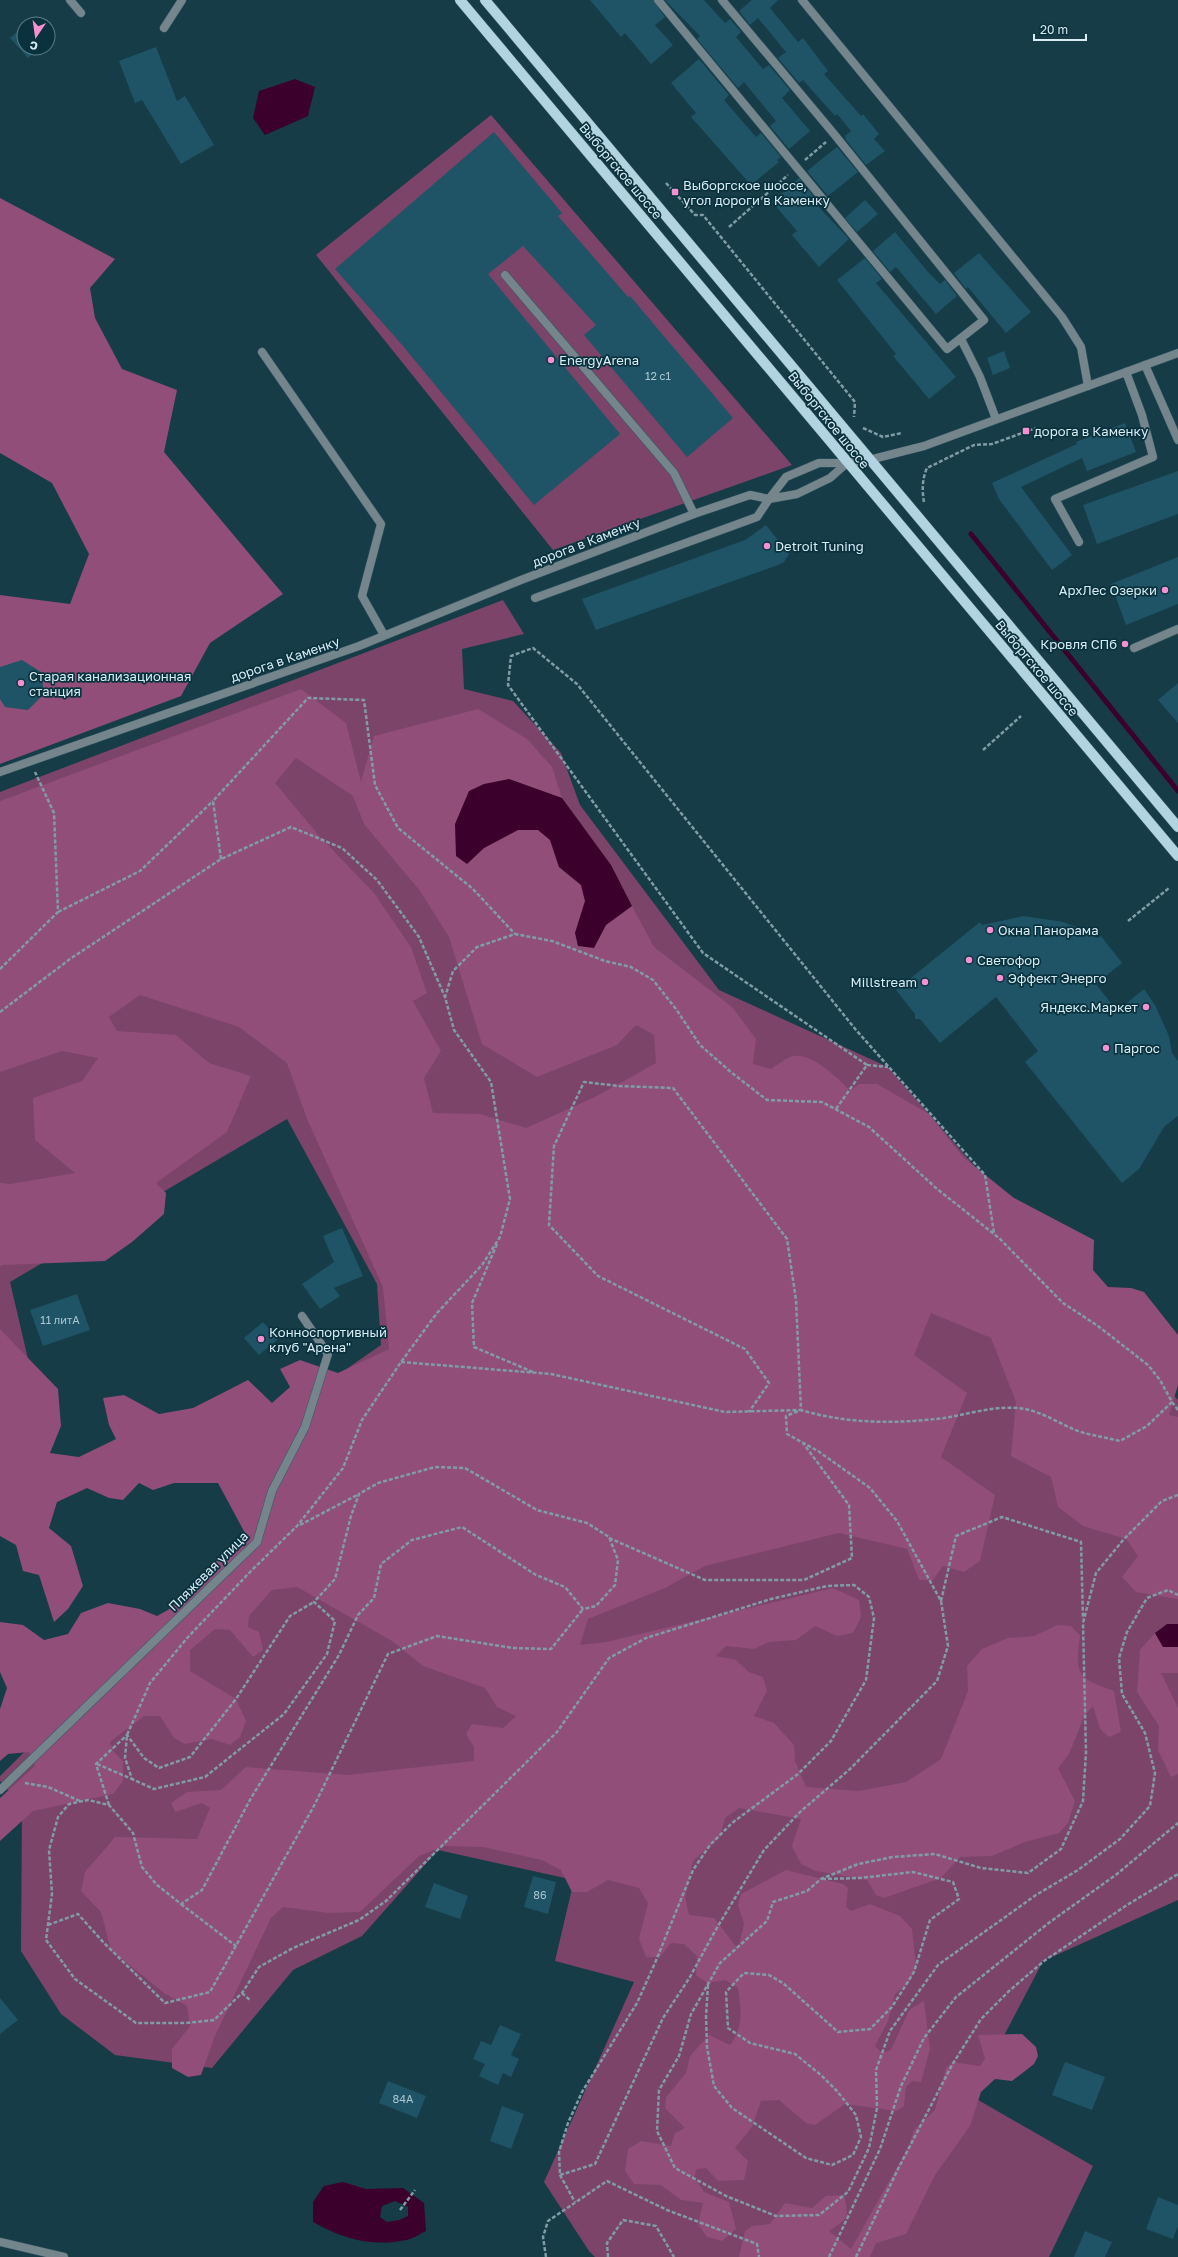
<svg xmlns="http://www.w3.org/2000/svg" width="1178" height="2257" font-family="'Golos Text',sans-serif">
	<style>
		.green { fill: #7c4468 }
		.forest { fill: #904e79; fill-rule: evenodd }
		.water { fill: #3b002b; fill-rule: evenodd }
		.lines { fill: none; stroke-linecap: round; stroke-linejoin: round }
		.stream { stroke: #3b002b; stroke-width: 5 }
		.building { fill: #1e5465 }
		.service-casing { stroke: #355864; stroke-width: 9 }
		.minor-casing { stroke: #355864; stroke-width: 9 }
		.tertiary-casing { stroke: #355864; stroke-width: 9 }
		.primary-casing { stroke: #355864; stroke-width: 11 }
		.path { stroke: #809ca6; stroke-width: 2.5; stroke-dasharray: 4 2; stroke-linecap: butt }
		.service { stroke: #75858c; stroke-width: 8 }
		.minor { stroke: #75858c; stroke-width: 8 }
		.tertiary { stroke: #75858c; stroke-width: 8 }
		.primary { stroke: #b1d4e0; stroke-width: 10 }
		.poi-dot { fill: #f590d1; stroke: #0a323e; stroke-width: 1.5 }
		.labels { text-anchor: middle; stroke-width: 3.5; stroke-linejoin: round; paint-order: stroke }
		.number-label { font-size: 11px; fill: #aac6d0 }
		.street-label { font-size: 13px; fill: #d8ecf4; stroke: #0a323e }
		.poi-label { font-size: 13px; fill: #d8ecf4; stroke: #0a323e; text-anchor: start }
	</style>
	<rect width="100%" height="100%" fill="#163c48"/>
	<!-- green -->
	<path class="green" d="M491,115L792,465L553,550L316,255Z
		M503,600L524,634L462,649L464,689L513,701L561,753L580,805L719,990L888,1067L1178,1400V1900L1043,1961L891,2252L973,2097L1093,2166L1049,2257H595L589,2251L544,2182L634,1982L555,1961L574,1880L438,1850L362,1936L293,1970L212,2068L115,2055L61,2014L21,1951L22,1806L0,1781V1776L243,1536L332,1379L381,1345L377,1284L287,1119L10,1282L43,1423L0,1429V792Z"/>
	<!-- forest -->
	<path class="forest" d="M0,198L115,259L90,288L95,318L122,369L177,390L164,452L283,594L210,643L181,696L0,764V595L70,604L89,554L52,483L0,453Z
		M301,689L346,723L361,782L374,736L478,709L527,739L552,767L562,798L509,779L467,863L484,848L518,830H538L550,840L559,867L581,885L585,901L575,933L594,947L606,925L632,906L654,947L732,1007L756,1039L753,1064L771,1069C777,1065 783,1060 790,1057C808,1049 839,1078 850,1091L859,1084H877L929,1114L963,1157L1014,1198L1094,1240L1093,1270L1108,1287L1131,1288L1144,1292L1178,1335V1385L1169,1415L1178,1417V1599L1136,1592L1122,1577L1138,1556L1126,1539L1083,1526L1058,1507L1051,1477L1011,1456L1016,1402L991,1338L931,1313L914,1355L967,1393L941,1457L995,1495L980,1561L964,1572L943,1566L933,1580H919L907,1549L839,1533L705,1566L665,1588L588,1619L580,1645L606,1642L833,1588L859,1600L861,1617L853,1633L837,1636L815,1626L796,1640L769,1642L754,1649L726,1646L716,1656L736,1660L749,1672L763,1677L767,1691L754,1716L774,1723L794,1745L795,1761L806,1787L859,1791L906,1782L941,1759L968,1691L967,1666L982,1649L1008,1638L1034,1636L1057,1625L1071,1626L1080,1635C1075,1674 1076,1678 1114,1691L1121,1732L1109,1737L1100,1729L1093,1706L1085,1715L1069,1754L1058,1768L1075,1801L1068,1823L1059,1833L1025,1842L992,1856L960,1857L941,1878L884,1898L876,1895L867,1880L816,1871L801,1864L792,1846L801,1819L739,1808L725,1818L720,1837L693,1861L685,1897L689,1915L714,1918L738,1949L744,1924L738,1905L741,1894L786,1870L843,1884L848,1888L846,1907L851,1911L870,1904L900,1916L912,1929L916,1966L909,1983L895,1994L888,2021L875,2046L882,2053L891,2050L909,2010L924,2001L930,2049L921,2082L912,2081L906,2087L904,2106L897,2111L845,2104L815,2125L806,2123L779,2100L761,2101L752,2127L735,2148L748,2161L744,2180L718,2181L706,2168L697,2169L694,2177L704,2192L729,2202L736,2229L722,2241L707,2237L698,2224L703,2203L681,2200L661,2185L634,2184L625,2171L628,2149L641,2141L671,2146L675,2133L685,2128L665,2108L666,2097L686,2073L690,2056L709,2035L730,2045C744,2026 741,2010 738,1988L725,1980L707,1983L696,1975L697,1956L684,1944L671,1943L660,1957H646L639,1939L648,1903L639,1888L608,1880L587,1892H572L561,1870L542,1860L483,1847L444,1846L419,1856L360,1912L328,1913L283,1907L271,1918L215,2036L201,2075L188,2077L172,2068V2049L190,2026L187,2006L164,1993L111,1950L101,1912L81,1891L85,1872L115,1837L197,1839L210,1808L202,1803L175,1812L171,1803L187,1792L221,1790L246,1767L348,1775L474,1761V1747L466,1734L472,1724L503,1728L516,1716L497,1707L485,1688L423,1666L392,1641L297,1587L272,1590L249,1616L248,1627L259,1632L263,1650L253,1657L230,1630L215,1629L190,1650V1671L236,1699L246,1721L240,1737L230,1745L212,1739L185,1744L174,1738L160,1716H144L110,1742L114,1752L123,1761V1781L113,1794L33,1811L0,1841V1798L35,1766L29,1752L8,1754L0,1761V1709L7,1688L0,1672V1622L23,1625L44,1640L68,1634L81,1613L108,1603L140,1609L157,1616L177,1605L195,1583L245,1533L218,1483H174L153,1490L139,1483L123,1500L109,1498L87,1488L57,1502L49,1528L71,1546L83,1586L68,1609L54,1622L39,1575L23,1571L16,1545L0,1536V1329L58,1389L61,1426L50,1453L79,1457L116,1439L109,1425L103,1398L124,1395L159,1414L193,1408L248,1380L272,1403L290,1387L280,1369L300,1360L338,1373L389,1349L383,1287L307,1119L287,1063L239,1027L140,995L109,1017L117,1031L176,1035L209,1063L251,1076L227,1132L156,1183L166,1193L164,1214L132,1242L105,1261L2,1265L0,1267V1183L10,1184L75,1173L35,1140L33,1098L82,1081L98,1058L62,1051L0,1072V801ZM296,758L353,796L364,824L420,891L449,937L482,1044L537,1077L617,1045L636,1025L654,1035L656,1063L595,1097L526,1128L480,1114L433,1113L424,1078L441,1051L413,1001L427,993L411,947L374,893L321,838L275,783Z
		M1155,1633L1163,1647H1178V1673H1161L1178,1708V1774L1171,1777L1158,1750L1159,1726L1137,1692L1140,1650Z
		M1022,2034L1036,2047L1038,2056L1034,2064L1012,2081L995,2079L981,2092L970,2126L935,2175L906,2234L876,2243L870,2257H739L745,2231L752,2226L770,2224L785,2203L812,2208L826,2196L844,2195C849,2219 849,2217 829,2231L851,2249L909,2146L914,2130L935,2110L946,2068L953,2062L980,2066L985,2059L978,2035Z"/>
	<!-- water -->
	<path class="water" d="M295,79L315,87L308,116L265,135L253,118L259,91Z
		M509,779L562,798L611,865L632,906L606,925L594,948L578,946L575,933L585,901L581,885L559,867L550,840L538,830H518L484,848L467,864L456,856L455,824L469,791L484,784Z
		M1167,1624H1178V1647H1163L1155,1633Z
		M343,2182L366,2189L403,2188L424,2203L426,2231C420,2234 413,2239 406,2240C372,2247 343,2239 313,2222V2202L324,2186ZM395,2201L408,2207V2216L399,2220L387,2222L380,2217L382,2206Z"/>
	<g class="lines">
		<!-- stream -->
		<path class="stream" d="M971,534L1178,791"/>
	</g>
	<!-- building -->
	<path class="building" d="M590,0H653L665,17L655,25L673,45L651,64L625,33L621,37Z
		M665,0H704L725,23L730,19L741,32L736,37L763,69L769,65L790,90L782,98L810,131L789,149L770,126L776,121L744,82L738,88L697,39L700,36Z
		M752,0H778L770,8L798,42L803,38L828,71L824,74L861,116L863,114L879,134L874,139L885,151L866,165L846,140L845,136L851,131L837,114L835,116L803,80L799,83L778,58L786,52L758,18L750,25L739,11Z
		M36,16L43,24H26Z
		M24,26V48H39L28,58L10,38Z
		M156,47L177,101L185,96L214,145L181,164L142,100L135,103L119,61Z
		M699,59L729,95L724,100L756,137L761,133L781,157L777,160L779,162L751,185L691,117L696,113L671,83Z
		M494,132L562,213L558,216L628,297L630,296L733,418L687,457L584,335L596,325L523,246L488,274L620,434L534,505L403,346L335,269Z
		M837,147L858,172L828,196L807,171Z
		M799,178L819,203L817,205L849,239L819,267L792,235L797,231L772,202Z
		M865,200L878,214L857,232L845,218Z
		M895,232L928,272L940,284L945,280L957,296L936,314L896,267L890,272L873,251Z
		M979,253L1031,312L1006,333L968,287L966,289L954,273Z
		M865,258L882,279L876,283L956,377L929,399L893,356L896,354L837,280Z
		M1004,351L1010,368L993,375L987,358Z
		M1125,423L1136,452L1087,471L1082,458L1021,487L1072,555L1052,570L999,499L992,483L1077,444L1076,442Z
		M1178,471V514L1097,544L1083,505Z
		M766,525L789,554L784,562L778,565L596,630L582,599L745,540Z
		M1178,557V604L1126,625L1111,584Z
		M22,660L41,672L44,694L28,710L5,707L0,699V667Z
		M1178,683V723L1158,700Z
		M1024,916L1063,922L1082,929L1097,938L1101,936L1122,963L1096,984L1117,1011L1144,989L1155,1005L1169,1036L1172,1053L1178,1061V1116L1164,1127L1139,1169L1122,1183L1025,1062L1038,1051L996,997L940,1043L920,1019H915V1014L896,990L980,922L982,925Z
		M342,1228L363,1276L334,1288L340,1296L320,1309L302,1284L334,1262L323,1236Z
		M77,1294L90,1330L43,1346L30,1310Z
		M263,1322L278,1339L259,1355L244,1338Z
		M533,1876L556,1882L548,1914L524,1907Z
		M434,1883L468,1896L460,1919L425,1907Z
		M0,1998L18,2020L0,2034Z
		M500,2025L521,2034L511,2055L519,2059L511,2077L503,2073L498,2085L479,2076L485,2064L473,2059L481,2041L491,2045Z
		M1065,2062L1105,2077L1092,2110L1052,2095Z
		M388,2081L426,2096L417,2118L379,2103Z
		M502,2106L524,2114L511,2149L490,2141Z
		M1158,2197L1178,2205V2226L1173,2239L1146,2229Z
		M1085,2231L1112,2242L1105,2257H1074Z"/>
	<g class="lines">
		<!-- service casing -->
		<g class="service-casing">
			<path id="service" d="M658,0L947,349L984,320L834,134L722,0
				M802,0L1062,317L1081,347L1088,386
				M164,28L182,0
				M505,275L674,473L694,514
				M961,339L980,377L996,419
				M262,352L381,524L362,596L384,635
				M1145,365L1178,440
				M1079,542L1055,499L1153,457L1142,415L1126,372
				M535,598L757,517L769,499
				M1134,648L1178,629"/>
		</g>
		<!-- minor casing -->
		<g class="minor-casing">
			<path id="minor" d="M70,0L81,13
				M769,499L786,477L819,463H847
				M0,772L359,646L521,580L694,514L750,495L769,499L797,494L830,478L847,463
				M0,1790L257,1542L272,1491L305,1427L328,1354L302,1316"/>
		</g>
		<!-- tertiary casing -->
		<g class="tertiary-casing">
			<path id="tertiary" d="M847,463L869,460L924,446L1178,353
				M0,2242L64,2257"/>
		</g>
		<!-- primary casing -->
		<g class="primary-casing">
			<path id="primary" d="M460,0L1178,856
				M485,0L1178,827"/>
		</g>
		<!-- path -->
		<path class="path" d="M805,160L826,142
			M666,183L695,215H703L855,402L854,417
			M729,227L788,175
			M863,428L883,437L902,433
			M924,502C922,491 922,479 927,468L974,445L992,444L1036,428
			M983,750L1021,716
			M221,859L213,801L308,698L364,700L375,785L398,828L473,889L515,934
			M58,912L140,871L213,801
			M1128,921L1169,888
			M0,969L58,912L54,813L35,772
			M0,1012L70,959L221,859L291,827L342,848L377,880L419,937L445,997
			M867,1065L888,1067
			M836,1109L867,1065L703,953L508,685L511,656L533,648L577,684L856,1030L985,1175L994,1233
			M497,1244L472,1303L474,1347L533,1372
			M401,1362L551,1374L725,1412L801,1410L796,1300L787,1239L673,1088L619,1086L584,1082L554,1146L549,1225L598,1276L745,1349L769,1383L749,1412
			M1172,1402L1178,1410
			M1178,1495L1162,1501L1124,1539L1096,1573L1083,1623L1086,1752L1083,1801L1061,1849L1028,1873L981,1868L935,1854L893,1857L858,1864L821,1879L807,1891L773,1902L767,1921L720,1963L691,2014L679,2056L659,2090L657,2131L675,2168L726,2196L776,2216L819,2215L848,2192L869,2148L877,2108L876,2070L890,2031L938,1965L1036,1895L1078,1870L1120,1839L1150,1806L1155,1773L1145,1733L1122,1694L1119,1658L1127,1632L1147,1598L1168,1590L1178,1595
			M300,1525L359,1494
			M609,1538L705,1580H804L852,1558L849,1505L803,1443
			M941,1601L956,1536L1002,1517L1081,1542L1083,1619
			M97,1764L132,1779
			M25,1783L48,1787L80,1801
			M109,1805L96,1764L127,1735L144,1758L159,1768L190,1757L236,1699L290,1616L314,1602
			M181,1904L236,1946
			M48,1925L78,1914L103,1942L165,2003L210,1992L315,1804L388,1654L437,1636L513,1648L551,1649L583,1609
			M708,1985L706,2016L707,2047L714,2086L732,2108L806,2158L832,2165L853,2155L861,2137L856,2115L837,2091L821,2075L795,2054L750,2043L728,2028L726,1992L744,1973L769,1975L783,1983L838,2032L870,2029L892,2007L914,1972L930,1920L959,1899L953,1882L913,1872L860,1878L823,1879
			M242,1993L251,2001
			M560,2175L595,2164L663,2018L690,1977L715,1931L764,1850L800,1812L850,1769L937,1681L948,1646L941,1601L897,1521L870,1488L818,1451L787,1434L786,1416L801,1410C847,1424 897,1424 944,1418C970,1414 999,1404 1025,1409C1046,1413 1064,1427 1084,1433C1096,1436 1108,1438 1120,1441L1147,1426L1172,1402L1160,1380L1148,1365L1098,1326L1063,1303L999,1238L936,1188L869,1127L822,1102L767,1100L732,1073L700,1045L676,1009L653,980L631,967L605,961L552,941L515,934L477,947L453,971L445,997L454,1030L491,1082L510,1199L500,1237L482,1265L437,1313L401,1362L362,1420L343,1468L297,1526L251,1571L188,1637L150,1683L127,1735L125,1758L132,1779L154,1789L205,1777L284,1714L327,1654L335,1621L314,1602L335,1579L351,1516L359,1494L378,1483L435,1467L465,1468L537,1510L587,1523L609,1537L618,1560L615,1585L596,1606L583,1609L565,1587L536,1575L462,1527L412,1540L381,1564L374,1598L358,1615L339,1655L251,1798L202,1890L181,1904L157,1885L142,1867L133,1833L109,1805L88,1800L69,1804L58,1817L49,1850L52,1894L46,1940L75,1979L136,2023H186L214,2020L242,1993L259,1967L293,1948L359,1920L386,1901L557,1732L609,1658L646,1638L771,1599L827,1586L854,1585L869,1597L874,1618L866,1680L831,1741L798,1774L732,1823L710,1845L693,1870L655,1963L637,2003L582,2092L568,2123L559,2152L560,2175L575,2202
			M400,2210L415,2190
			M546,2257L543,2237L548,2221L607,2181L667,2210L757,2244L759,2257
			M608,2257L607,2243L623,2220L656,2226L674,2257
			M829,2257L880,2149L901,2086L924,2038L956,1997L1050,1922L1117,1874L1178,1823
			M856,2257L898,2169L952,2065L981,2019L1009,1991L1044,1961L1127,1905L1178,1874"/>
		<!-- service -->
		<use href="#service" class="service"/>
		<!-- minor -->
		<use href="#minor" class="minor"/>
		<!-- tertiary -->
		<use href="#tertiary" class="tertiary"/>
		<!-- primary -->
		<use href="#primary" class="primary"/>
	</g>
	<!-- markers -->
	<g class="poi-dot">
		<rect x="671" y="188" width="8" height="8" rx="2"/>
		<circle cx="551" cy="360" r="4"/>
		<rect x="1022" y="427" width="8" height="8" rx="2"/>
		<circle cx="767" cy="546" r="4"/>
		<circle cx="1165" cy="590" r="4"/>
		<circle cx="1125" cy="644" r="4"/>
		<circle cx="21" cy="683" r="4"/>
		<circle cx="990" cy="930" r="4"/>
		<circle cx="969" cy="960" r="4"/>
		<circle cx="1000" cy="978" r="4"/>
		<circle cx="925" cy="982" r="4"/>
		<circle cx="1146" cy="1007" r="4"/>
		<circle cx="1106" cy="1048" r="4"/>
		<circle cx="261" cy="1339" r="4"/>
	</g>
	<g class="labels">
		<!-- number labels -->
		<g class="number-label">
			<text x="658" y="380">12 с1</text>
			<text x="60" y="1324">11 литА</text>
			<text x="540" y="1899">86</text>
			<text x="403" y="2103">84А</text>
		</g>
		<!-- street labels -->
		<g class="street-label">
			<text transform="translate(621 171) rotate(50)" y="5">Выборгское шоссе</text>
			<text transform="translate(829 420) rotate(51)" y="5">Выборгское шоссе</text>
			<text transform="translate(586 542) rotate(-21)" y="5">дорога в Каменку</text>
			<text transform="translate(285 659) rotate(-19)" y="5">дорога в Каменку</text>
			<text transform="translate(1037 668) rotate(50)" y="5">Выборгское шоссе</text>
			<text transform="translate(208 1571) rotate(-45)" y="5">Пляжевая улица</text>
		</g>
		<!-- poi labels -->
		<g class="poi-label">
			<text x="683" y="190">Выборгское шоссе,<tspan x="683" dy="15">угол дороги в Каменку</tspan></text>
			<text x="559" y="365">EnergyArena</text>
			<text x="1034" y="436">дорога в Каменку</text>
			<text x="775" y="551">Detroit Tuning</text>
			<text x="1157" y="595" text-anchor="end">АрхЛес Озерки</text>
			<text x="1117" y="649" text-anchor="end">Кровля СПб</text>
			<text x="29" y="681">Старая канализационная<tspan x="29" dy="15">станция</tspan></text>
			<text x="998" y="935">Окна Панорама</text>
			<text x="977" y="965">Светофор</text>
			<text x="1008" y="983">Эффект Энерго</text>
			<text x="917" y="987" text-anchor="end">Millstream</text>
			<text x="1138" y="1012" text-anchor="end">Яндекс.Маркет</text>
			<text x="1114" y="1053">Паргос</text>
			<text x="269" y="1337">Конноспортивный<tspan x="269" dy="15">клуб "Арена"</tspan></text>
		</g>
	</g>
	<!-- north arrow -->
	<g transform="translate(36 36) rotate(193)"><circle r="19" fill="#0a323e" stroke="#5c7c87"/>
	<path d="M0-3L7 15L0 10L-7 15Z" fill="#f590d1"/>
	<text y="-6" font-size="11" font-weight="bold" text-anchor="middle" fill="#d8ecf4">С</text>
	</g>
	<!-- scale -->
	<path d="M1034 34v6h52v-6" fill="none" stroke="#d8ecf4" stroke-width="2"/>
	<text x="1040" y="34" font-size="12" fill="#d8ecf4" stroke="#0a323e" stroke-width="3" paint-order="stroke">20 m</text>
</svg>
